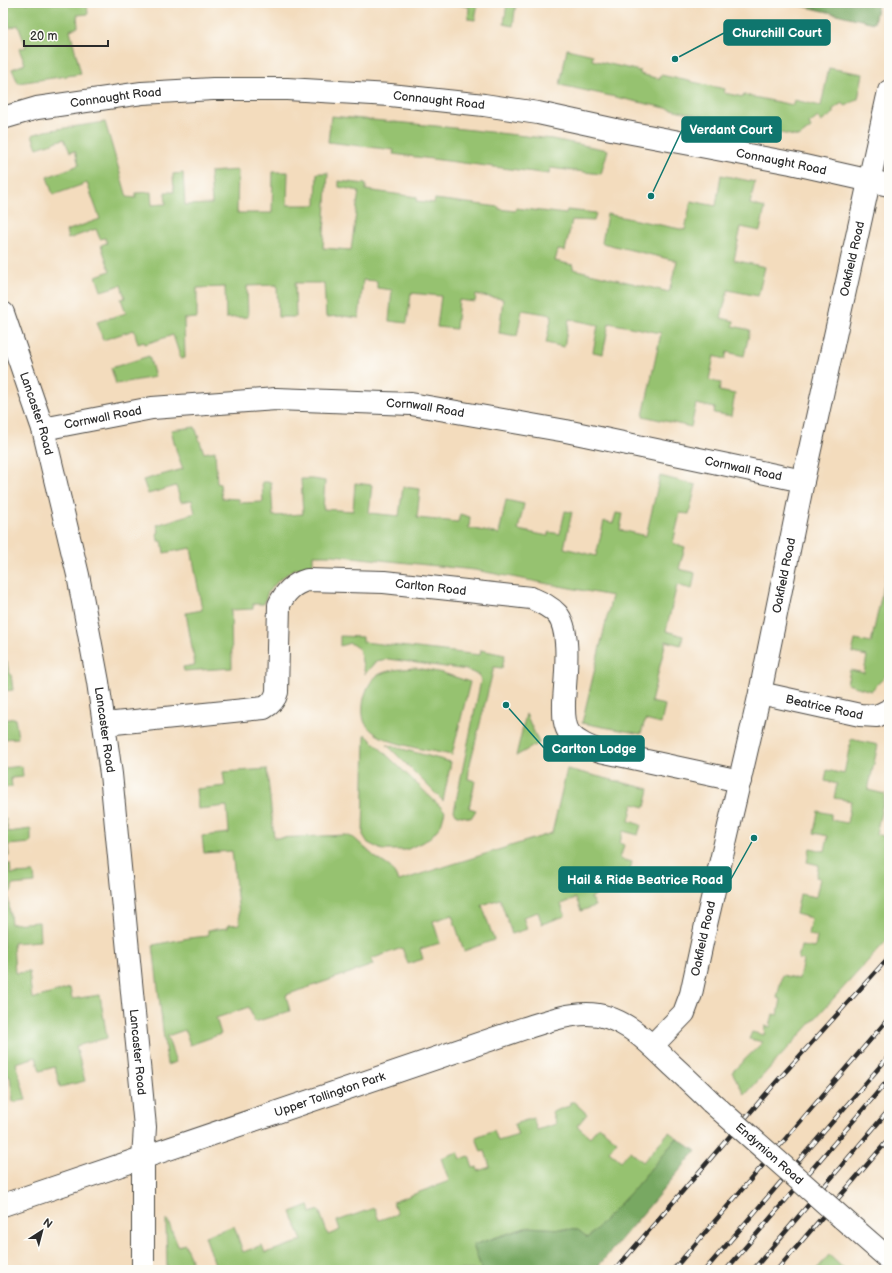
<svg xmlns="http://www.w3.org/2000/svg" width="892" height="1273" font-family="'Balsamiq Sans',sans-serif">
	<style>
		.green { fill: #96c270; stroke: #60764e }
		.forest { fill: #78a862; stroke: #526a46 }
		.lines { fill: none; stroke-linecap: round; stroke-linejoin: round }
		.minor-casing { stroke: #494641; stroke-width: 24 }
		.major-casing { stroke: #494641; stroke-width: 24 }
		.minor { stroke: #fff; stroke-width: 22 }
		.major { stroke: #fff; stroke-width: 22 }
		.rail-casing { stroke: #2b2b2b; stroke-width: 4.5 }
		.rail { stroke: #fdfcf7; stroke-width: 3; stroke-dasharray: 9; stroke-linecap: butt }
		.major-bridge-casing { stroke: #494641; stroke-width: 24; stroke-linecap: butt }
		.major-bridge { stroke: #fff; stroke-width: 22 }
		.labels { text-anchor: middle; stroke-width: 3; stroke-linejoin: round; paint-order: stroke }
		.street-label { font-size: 12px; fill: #2b2b2b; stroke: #fdfcf7 }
		.leader { fill: none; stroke: #0f766e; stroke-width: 1.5 }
		.callout-dot { fill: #0f766e; stroke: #fdfcf7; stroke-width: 1.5 }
		.callout { fill: #0f766e; stroke: #0f766e; stroke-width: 1.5 }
		.callout-label { font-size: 13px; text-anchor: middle; font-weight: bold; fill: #fff }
	</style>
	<rect width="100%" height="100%" fill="#fdfcf7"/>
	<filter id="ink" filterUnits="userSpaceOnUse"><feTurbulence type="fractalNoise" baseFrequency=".025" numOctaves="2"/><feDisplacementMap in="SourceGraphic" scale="8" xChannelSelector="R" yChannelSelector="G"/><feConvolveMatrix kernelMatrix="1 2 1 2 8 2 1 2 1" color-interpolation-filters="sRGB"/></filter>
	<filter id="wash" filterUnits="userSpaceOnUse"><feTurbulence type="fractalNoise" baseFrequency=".012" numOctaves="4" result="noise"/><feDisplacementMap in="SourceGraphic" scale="16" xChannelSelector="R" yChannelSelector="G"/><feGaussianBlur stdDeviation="0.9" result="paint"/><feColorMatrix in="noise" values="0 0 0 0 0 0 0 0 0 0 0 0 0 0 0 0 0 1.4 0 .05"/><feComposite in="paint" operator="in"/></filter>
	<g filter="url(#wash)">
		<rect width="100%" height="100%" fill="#f3dcbd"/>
		<!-- green -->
		<path class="green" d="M3,3H87L88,14L77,15L78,27L70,30L81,74L18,83L12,69L25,64L19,49L26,47L18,25L10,28L3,10Z
			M460,3H478L475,20L468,19L469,7L460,5Z
			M507,3H516L513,26L504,24Z
			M567,49L593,55L592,60L640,71V74L660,79L661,75L725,89L724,93L743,97L744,95L793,105L794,100L821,106L829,68L863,74L858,99L846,106L842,103L832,110L834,113L821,122L818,117L809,124L811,128L799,137L560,85Z
			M331,116L436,126L552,139L608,150L601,174L550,168L549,174L393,154L394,150L328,142Z
			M105,122L127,197L136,198V193L151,192L152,205L166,204L165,192H174L173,174L183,173L185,205L212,204L210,172L238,170L237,213H272L273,172H288L287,205H316L317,173H328L323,248L351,250L359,191L339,187V181L366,184V190L417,197L416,201L434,203L435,199L499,207V209L515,211L516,208L566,214L567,210L596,213L594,221L572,220L565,251L558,250L555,261L573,265V269L669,292L677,261L602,243L607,214L685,230L691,201L716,206L721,175L755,182L750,204L765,208L760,231L741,227L734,260L765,267L758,296L728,290L721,318L734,321L733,326L750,330L744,356L727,352L725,359L714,356L709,380L721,383L719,391L735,394L731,416L714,413L715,408L696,404L691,427L643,416L661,333L609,323L603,354L593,352L598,325L569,319L564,347L546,343L552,315L522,310L517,336L499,333L503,299L476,295L475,302L459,300L456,329L437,327L441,296L411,293L407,323L389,321L392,290L377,288V281L363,280L359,318L343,316L326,317L324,283H295L296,317H278L277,285L247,286L248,317L226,318L225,287L197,288V318L184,319L185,358L181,359L173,335L145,344L144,342L138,344L134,330L103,340L97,322L126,313L121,299L125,298L121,285L101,291L96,276L110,271L101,245L107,243L105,238L100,239L96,229L68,239L66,231L100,219L87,183L53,195L47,177L79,165L75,151L70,152L64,139L37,148L32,135L45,131Z
			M149,356L155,377L116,384L111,368Z
			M195,427L204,453L215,451L217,483L220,484L222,498L239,499L240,503L263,502L262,482H271L273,516L303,514L301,479H313L325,481L323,509L353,511L355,483L372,485L369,513L399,516L403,487L420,489L417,518L458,522L460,514L470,517L469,528L499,534L506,500L524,504L518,530L548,536L549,532L560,534L565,511L572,512L564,548L596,556L604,521L613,523L616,513L623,514L620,530L646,536L660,476L696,485L689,514L680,513L673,543L685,547L679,569L695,573L692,589L677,585L666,631L683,636L681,645L666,641L651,702L665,705L661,724L645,720L641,734L582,723L612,596L475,570L333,555H313V567L294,569L279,580L268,592L264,604H253V609L231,610L232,668L184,671L183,667L195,665L186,613L202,610L191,548L164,553L162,541H158L157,533L159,532L157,525L195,513L192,500L181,502L176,486L148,494L143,480L183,469L177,453L171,430Z
			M889,561V672L871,691L847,684L850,670L864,673L867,656L852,653L855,640L871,643Z
			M340,636L363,637V642L480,655L481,650L505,655L502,668L494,667L468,772H469L468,779L475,781L469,808L476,810L471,818L457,815L454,811L481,680L478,675L467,670L388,659L376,661L365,674L359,649L350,643L340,646Z
			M7,662L9,674H11L13,690L3,691V663Z
			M416,668L443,673L470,682L452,755C432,751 392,745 376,734C373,732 367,727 365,723C359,710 365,681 380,674C391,669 404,669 416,668Z
			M526,714L539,743L516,756Z
			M15,718L18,738L3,739V720Z
			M365,734L445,811L441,825L429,839L406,850H382L368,843L363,835Z
			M851,739L878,745L868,790L885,794L876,834L886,837L884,846L889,851V938L745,1095L732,1072L763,1042L749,1039L752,1032L764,1035L765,1026L770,1027L773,1014L778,1015L781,999L777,998L782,975L799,979L803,960L798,959L801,946L815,948L817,937L808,934L811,918L796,914L800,894L816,897L820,878L816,877L819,865L807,862L810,848L825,851L828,836L814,833L818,811L831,814V820L847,823L851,801L834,798L837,784L825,781L827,770L844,774Z
			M387,745L451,762L443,801Z
			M22,766L23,777L11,778L12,787L3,788V768Z
			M267,769L274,838L346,835L354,838L375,857L390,867L399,881L552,833L567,769L649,789L645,807L633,804L629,821L641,825L638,835L623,831L620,843L624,845L620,859L632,862L628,878L620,886L615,881L591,898L595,906L581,911L576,898L561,904L565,916L542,924L538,912L523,917L527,929L512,934L500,899L482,905L494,940L464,951L452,915L433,921L440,943L420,949L423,959L408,964L402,948L371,959L373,965L286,995L290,1011L255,1022L249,1007L216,1018L221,1034L190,1045L185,1030L167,1036L176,1062L167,1065L153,945L189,938L208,936V930L228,928V925L240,924L232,851L204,853L202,836L229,833L227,806L198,809L196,789L225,786L223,772Z
			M6,819L8,832L31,829V843L8,845L9,856L5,857V864H10L11,874L34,873L35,883L12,885V890L8,895L11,924L39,922L40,941L13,943L15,973L29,972L32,999L70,988L72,999L100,995L107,1038L76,1046L85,1081L60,1087L55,1067L40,1071L36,1057L16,1063L26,1100L13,1102L10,1076L3,1077V820Z
			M570,1102H574L587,1114L577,1126L590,1137L599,1126L617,1141L609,1151L621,1161L630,1151L643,1162L669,1132L677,1138L631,1192L588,1238L578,1230L528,1227L473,1245L482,1270H217L205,1236L234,1226L243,1252L262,1245L265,1253L302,1241L291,1212L309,1205L311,1213L319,1210L328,1235L340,1230L337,1221L374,1208L379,1220L397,1214L393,1202L449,1181L441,1158L458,1152L461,1159L469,1156L473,1168L477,1167L478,1171L490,1167L485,1151L481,1152L476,1137L494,1130L498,1141L518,1135L514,1124L533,1118L537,1130L556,1124L552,1112L569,1106Z
			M166,1221H168L178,1246L185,1244L195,1270H167Z
			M829,1255L845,1270H816Z"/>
		<!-- forest -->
		<path class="forest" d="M790,3H878L874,23Z
			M677,1138L696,1151L595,1270H482L473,1245L528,1227L578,1230L588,1238L631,1192Z"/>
	</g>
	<g filter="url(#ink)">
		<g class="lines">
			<!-- minor casing -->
			<g class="minor-casing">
				<g id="minor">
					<path id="s1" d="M3,118L37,108L142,93L213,89H287L390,95L484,105L538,113L616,130L791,163L889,185"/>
					<path id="s2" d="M3,313L43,429L78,575L98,682L111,774L145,1127L143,1158V1270"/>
					<path id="s3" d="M43,429L152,408L276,399L411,404L566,431L803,481"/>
					<path id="s4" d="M760,693L860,715L877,716L889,710"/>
					<path id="s5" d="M105,724L264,708C271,704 275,700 277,692L279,605C285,592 293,584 307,580L384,582L531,598C540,602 550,606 557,614C572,631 565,679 564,702C564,712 563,725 570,734C578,743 589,747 600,751L740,781"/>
					<path id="s6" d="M652,1046L684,1013L691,994L705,929L760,693L803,481L889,91"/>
				</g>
			</g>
			<!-- major casing -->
			<g class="major-casing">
				<g id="major">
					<path id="s7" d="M3,1205L525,1028C545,1022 566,1014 587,1014C622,1014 648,1042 671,1064C685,1077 698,1089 711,1102"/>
					<path d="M842,1218L889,1259"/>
				</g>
			</g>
			<!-- minor -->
			<use href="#minor" class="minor"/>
			<!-- major -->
			<use href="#major" class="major"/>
			<!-- rail casing -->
			<g class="rail-casing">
				<path id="rail" d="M615,1270L778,1080L889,957
					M673,1270L889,1018
					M705,1270L889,1056
					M726,1270L889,1079
					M753,1270L889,1110
					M777,1270L889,1139"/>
			</g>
			<!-- rail -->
			<use href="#rail" class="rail"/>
			<!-- major-bridge casing -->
			<g class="major-bridge-casing">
				<g id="major-bridge">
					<path id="s8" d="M711,1102L842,1218"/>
				</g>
			</g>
			<!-- major-bridge -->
			<use href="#major-bridge" class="major-bridge"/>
		</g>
	</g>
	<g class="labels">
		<!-- street labels -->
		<g class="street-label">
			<text dy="4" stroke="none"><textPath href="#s1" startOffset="115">Connaught Road</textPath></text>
			<text dy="4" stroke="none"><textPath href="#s1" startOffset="439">Connaught Road</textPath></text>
			<text dy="4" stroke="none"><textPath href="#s1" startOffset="787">Connaught Road</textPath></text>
			<text dy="4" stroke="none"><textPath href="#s6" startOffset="819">Oakfield Road</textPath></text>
			<text dy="4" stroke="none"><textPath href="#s3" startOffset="385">Cornwall Road</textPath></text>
			<text dy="4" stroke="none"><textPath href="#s2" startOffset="106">Lancaster Road</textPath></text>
			<text dy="4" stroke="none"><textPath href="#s3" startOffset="61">Cornwall Road</textPath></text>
			<text dy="4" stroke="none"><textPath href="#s3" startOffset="709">Cornwall Road</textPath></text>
			<text dy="4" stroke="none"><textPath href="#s6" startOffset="495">Oakfield Road</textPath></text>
			<text dy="4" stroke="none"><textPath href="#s5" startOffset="431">Carlton Road</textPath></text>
			<text dy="4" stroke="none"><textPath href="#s4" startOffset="66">Beatrice Road</textPath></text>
			<text dy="4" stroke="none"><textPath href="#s2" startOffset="430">Lancaster Road</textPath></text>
			<text dy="4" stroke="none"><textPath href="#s6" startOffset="123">Oakfield Road</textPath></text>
			<text dy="4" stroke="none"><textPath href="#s2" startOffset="754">Lancaster Road</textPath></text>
			<text dy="4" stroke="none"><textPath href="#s7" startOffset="345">Upper Tollington Park</textPath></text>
			<text dy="4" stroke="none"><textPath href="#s8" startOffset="78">Endymion Road</textPath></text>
		</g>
	</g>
	<!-- callouts -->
	<path class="leader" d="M675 59L724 33M651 196L682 130M506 705L544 748M754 838L731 879"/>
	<g class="callout-dot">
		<circle cx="675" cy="59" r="4"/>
		<circle cx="651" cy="196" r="4"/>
		<circle cx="506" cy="705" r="4"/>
		<circle cx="754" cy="838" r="4"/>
	</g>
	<g class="callout">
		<rect x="724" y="20" width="106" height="25" rx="4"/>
		<rect x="682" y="117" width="99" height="25" rx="4"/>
		<rect x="544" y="736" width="100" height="25" rx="4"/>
		<rect x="559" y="867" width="172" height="25" rx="4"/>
	</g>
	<g class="callout-label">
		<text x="777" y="37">Churchill Court</text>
		<text x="731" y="134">Verdant Court</text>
		<text x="594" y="753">Carlton Lodge</text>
		<text x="645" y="884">Hail &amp; Ride Beatrice Road</text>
	</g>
	<!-- margin -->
	<rect width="892" height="1273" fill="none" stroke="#fdfcf7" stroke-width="16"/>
	<!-- north arrow -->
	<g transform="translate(42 1231) rotate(36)" stroke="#fdfcf7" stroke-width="3" paint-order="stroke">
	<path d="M0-3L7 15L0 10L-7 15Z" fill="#2b2b2b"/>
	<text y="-6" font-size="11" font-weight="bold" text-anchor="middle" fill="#2b2b2b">N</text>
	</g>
	<!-- scale -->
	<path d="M24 40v6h84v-6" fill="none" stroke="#2b2b2b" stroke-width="2"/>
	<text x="30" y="40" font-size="12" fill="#2b2b2b" stroke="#fdfcf7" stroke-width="3" paint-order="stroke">20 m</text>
</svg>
